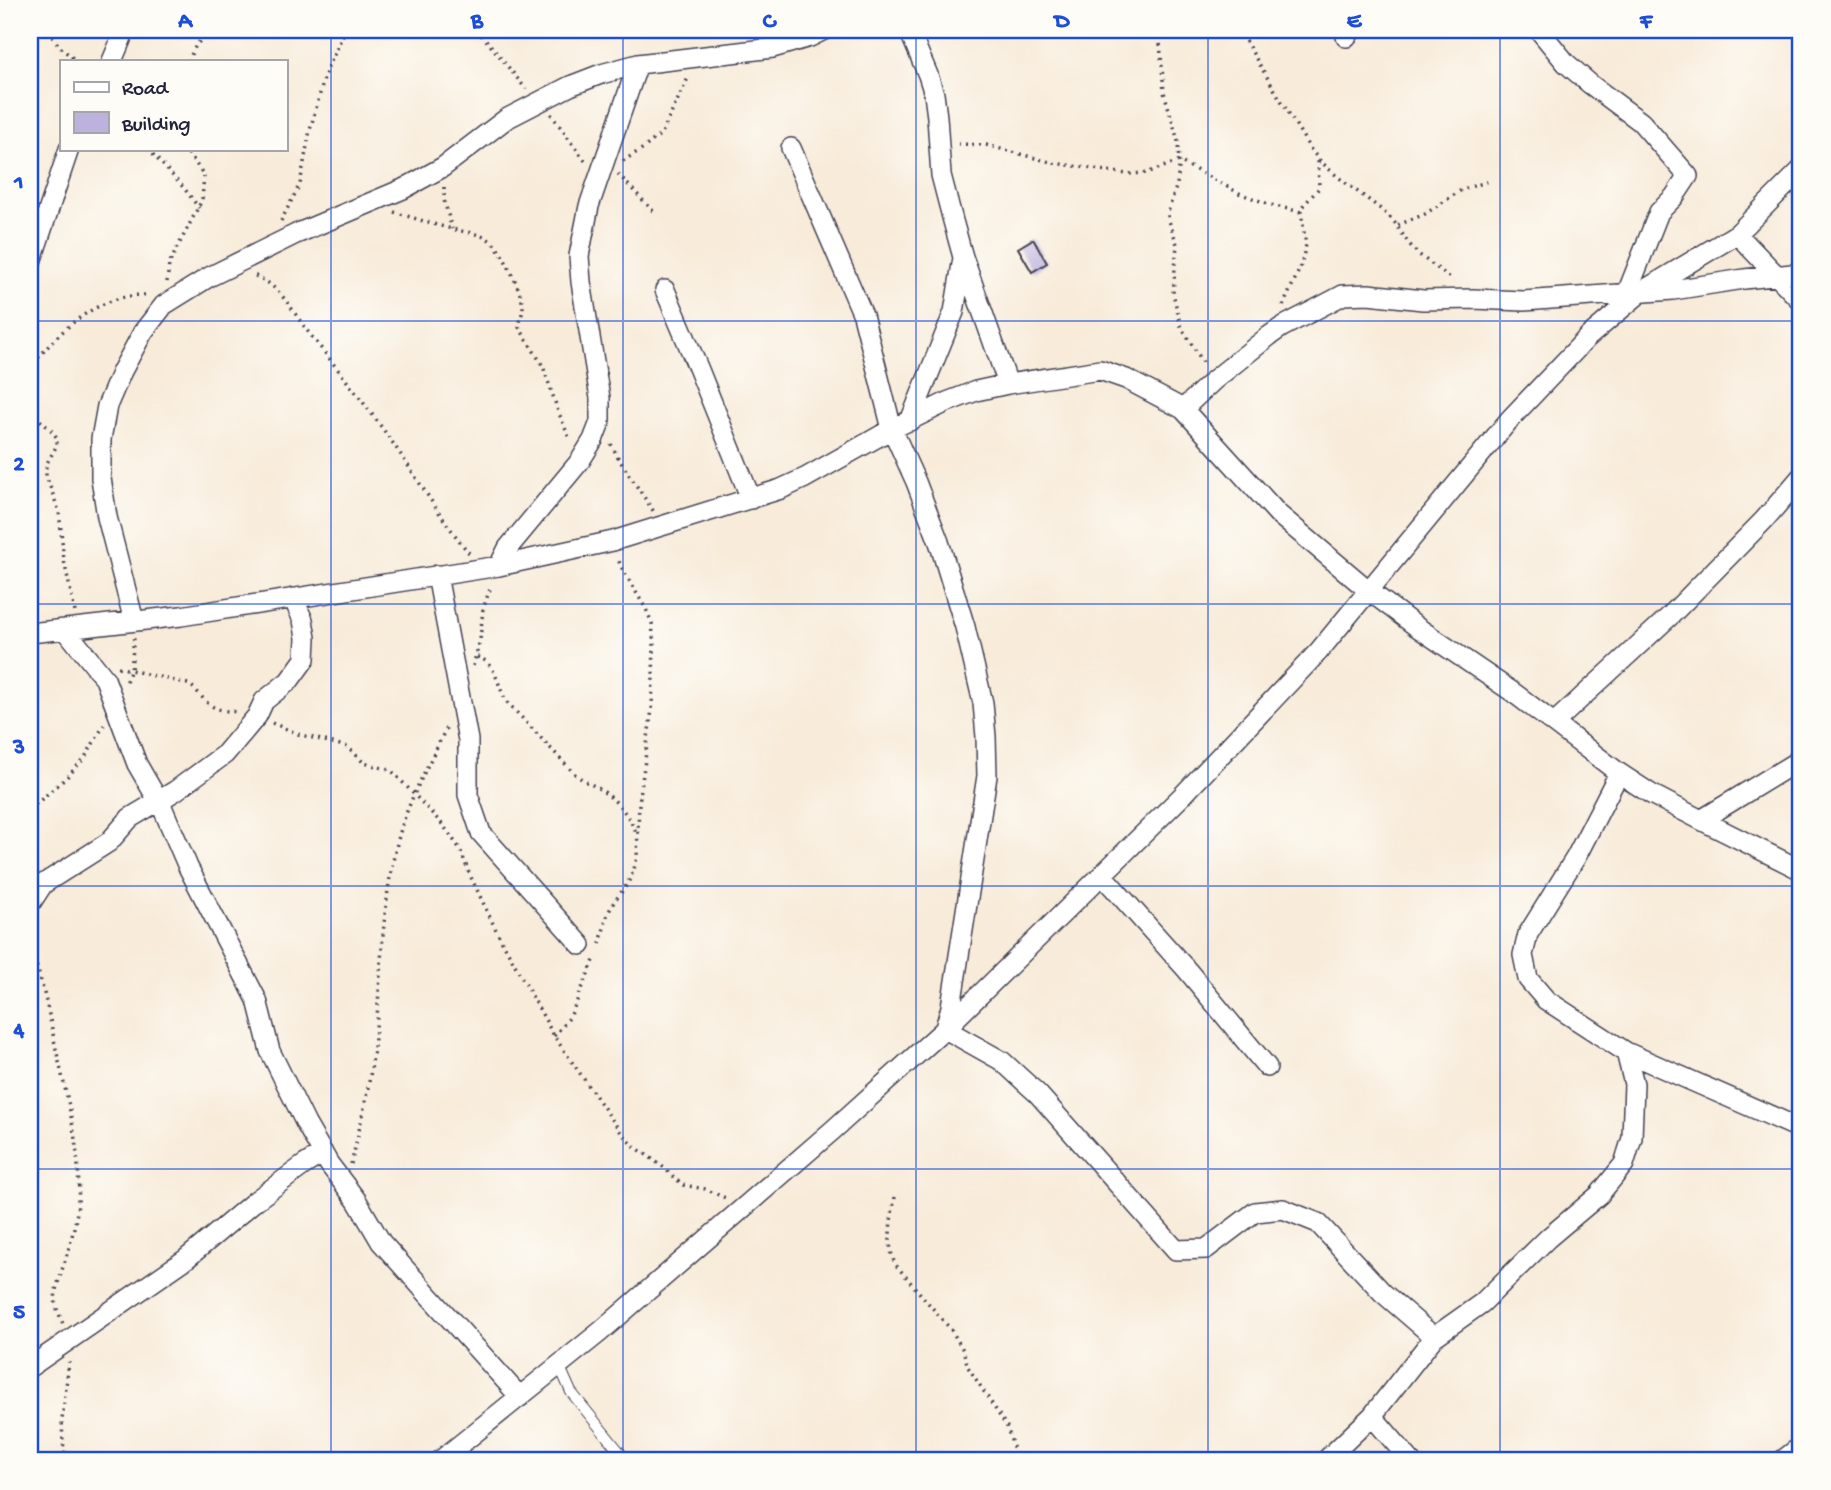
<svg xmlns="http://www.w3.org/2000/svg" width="1831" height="1490" font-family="'Gochi Hand',sans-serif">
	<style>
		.building { fill: #bdb1dd }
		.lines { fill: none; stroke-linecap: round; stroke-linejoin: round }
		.service-casing { stroke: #424053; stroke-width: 12 }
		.minor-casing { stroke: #424053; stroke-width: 22 }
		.path { stroke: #424053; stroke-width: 3.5; stroke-dasharray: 2 5; stroke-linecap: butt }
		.service { stroke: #fff; stroke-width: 10 }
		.minor { stroke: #fff; stroke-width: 19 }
		.grid { fill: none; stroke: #1d4ed8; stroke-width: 2; stroke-opacity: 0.55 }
		.neatline { fill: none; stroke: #1d4ed8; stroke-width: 2.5 }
		.grid-label { font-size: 23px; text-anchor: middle; font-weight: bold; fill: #1d4ed8 }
	</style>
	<rect width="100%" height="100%" fill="#fdfcf7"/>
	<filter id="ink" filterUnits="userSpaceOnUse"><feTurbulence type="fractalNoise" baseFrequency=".0143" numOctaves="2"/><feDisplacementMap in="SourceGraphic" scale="14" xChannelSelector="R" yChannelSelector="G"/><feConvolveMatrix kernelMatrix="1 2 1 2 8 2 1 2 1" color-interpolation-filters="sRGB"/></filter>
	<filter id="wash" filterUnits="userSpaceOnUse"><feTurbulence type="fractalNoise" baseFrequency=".00686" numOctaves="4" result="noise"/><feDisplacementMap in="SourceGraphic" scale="28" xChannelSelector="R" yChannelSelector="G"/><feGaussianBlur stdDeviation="1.57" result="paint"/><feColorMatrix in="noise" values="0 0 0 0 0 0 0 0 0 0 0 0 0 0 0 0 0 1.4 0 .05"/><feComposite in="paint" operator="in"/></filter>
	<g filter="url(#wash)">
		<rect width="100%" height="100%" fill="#f8ebd9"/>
		<g id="blocks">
			<!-- building -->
			<path class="building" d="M1033,239L1047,263L1032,272L1018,248Z"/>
		</g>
	</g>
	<g filter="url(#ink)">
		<use href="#blocks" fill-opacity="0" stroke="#424053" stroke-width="2"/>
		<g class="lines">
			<!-- service casing -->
			<g class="service-casing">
				<path id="service" d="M559,1365L571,1392L626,1460"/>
			</g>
			<!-- minor casing -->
			<g class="minor-casing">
				<path id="minor" d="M909,30L928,75L934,94L937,117L941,175L953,221L963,257L1008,384
					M1539,30L1566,63L1590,84L1641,122L1688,176L1674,197L1659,212L1627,293
					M1346,37L1352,30
					M112,61L125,30
					M791,148L863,315L892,429L916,482L939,542L965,627L983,703L986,737L987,776L951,1007L945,1028
					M1737,234L1801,301
					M30,265L69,149
					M665,290L699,370L751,499
					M1183,409L1214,380L1269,336L1282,327L1343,295L1368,294L1423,300L1473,299L1524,301L1673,290L1744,279L1801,273
					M910,421L954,312L963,258
					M499,566L508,548L580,461L593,440L600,422V398L581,282L579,256L589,206L638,64
					M437,575L468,740V795L481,833L581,945
					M134,621L107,517L101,478V439L107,406L122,371L143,332L164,305L209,277L296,234L403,189L443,167L506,119L570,86L601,74L638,64L773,48L810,37L824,30
					M65,629L105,679L137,764L163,809L188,867L257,1000L270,1051L306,1124L329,1164L357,1201L381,1242L520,1397
					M30,633L181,616L499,566L613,541L781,489L805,478L892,429L947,402L976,391L1008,384L1100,370L1126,379L1183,409L1278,514L1368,590L1417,627L1514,693L1619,773L1651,794L1701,820L1801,870
					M1554,723L1671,615L1764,520L1801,477
					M1701,820L1801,759
					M1102,875L1187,970L1267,1067
					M30,904L43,884L109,842L130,818L175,791L225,754L257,716L264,701L289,681L305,659L306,638L303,620L293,598
					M945,1029L1002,1061L1038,1094L1176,1250L1206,1249L1255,1212L1283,1209L1318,1223L1383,1293L1434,1337L1372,1416L1410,1460
					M1626,1052L1801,1129
					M1434,1337L1482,1303L1548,1238L1599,1195L1624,1164L1632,1138L1634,1084L1626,1052L1546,1000L1528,979L1523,955L1528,934L1576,857L1619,773
					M30,1367L186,1259L255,1201L304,1165L323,1153
					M441,1460L600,1332L833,1130L945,1029L1182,796L1319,651L1510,419L1588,337L1641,292L1737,234L1801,170
					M1326,1460L1372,1416
					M1783,1460L1801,1446"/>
			</g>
			<!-- path -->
			<path class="path" d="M49,30L59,46L76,61
				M476,30L487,41L526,89
				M1159,30L1164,92L1178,141L1179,166L1177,184L1168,212V218L1177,244L1173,293L1181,327L1204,364
				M1236,30L1246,42L1309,147C1329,175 1358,190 1384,212C1399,224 1400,233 1411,246C1422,260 1440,268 1453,281
				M188,61L196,45L211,30
				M551,114L586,162
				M958,144L986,145L1054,163L1127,174L1147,173L1179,161L1239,193L1271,205L1301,212
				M148,149L184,188L199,208
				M623,161L645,147L662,133L689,76
				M618,174L655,213
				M444,187V200L452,229
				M394,212C414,218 432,224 452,229C464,232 478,233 488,239C502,247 521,290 523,306C523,313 520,319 519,327L543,366L558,411L570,440
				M281,221L300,184L310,130L325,75L345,30
				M1398,225L1425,214L1463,189L1490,181
				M255,276C280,285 293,312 309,333C340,372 371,411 399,452C422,486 443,521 469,553
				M167,282L169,264L202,200L204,175L185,149
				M1283,306L1300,268L1306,245L1301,212L1303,206L1319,188L1318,160
				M30,368L32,413L53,432L57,438V445L46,465V476L59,511L64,560L75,612
				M30,369C57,331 99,293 148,295
				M611,444L620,461L654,512
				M477,657C497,662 497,687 507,702L574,773C585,783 593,784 604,792C619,803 628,815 636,832
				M473,666L480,640L483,609L491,586
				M118,667L188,684C197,689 201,698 209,704C217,711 229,711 239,712
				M126,681L131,670L134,637
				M272,723L298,734L348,747L364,763L391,770L443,825L460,849L469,873L497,932L554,1036L620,1131L630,1143L662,1166L683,1185L705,1189L728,1199
				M30,809L66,778L84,759L104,725
				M600,944L607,916L612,905L628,883L634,869L637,858L639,803L652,709L654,645L652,623L646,609L620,565L618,557
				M30,946C42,979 49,1014 56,1049C67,1098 82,1151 78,1202C76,1231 64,1262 56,1290L55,1300L57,1309L63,1324
				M554,1036L570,1017L595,958
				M351,1164C361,1123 371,1081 375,1038C382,971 381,902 399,836C409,798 430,763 446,728
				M895,1197C891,1219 886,1243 895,1264L952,1331L963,1350L968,1367L1007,1427L1017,1460
				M67,1460L63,1443L62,1420L69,1362"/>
			<!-- service -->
			<use href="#service" class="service"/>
			<!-- minor -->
			<use href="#minor" class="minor"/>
		</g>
	</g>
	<!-- grid -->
	<path class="grid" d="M331,30V1460M623,30V1460M916,30V1460M1208,30V1460M1500,30V1460M30,321H1801M30,604H1801M30,886H1801M30,1169H1801"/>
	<!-- margin -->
	<rect width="1831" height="1490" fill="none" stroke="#fdfcf7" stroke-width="77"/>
	<!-- legend -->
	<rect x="60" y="60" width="228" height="91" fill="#fdfcf7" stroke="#a5a5ac" stroke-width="2"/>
	<rect x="74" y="82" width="35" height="10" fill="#ffffff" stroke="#a5a5ac" stroke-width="2"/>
	<text x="122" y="94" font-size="21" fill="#22223b">Road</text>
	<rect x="74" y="112" width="35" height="21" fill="#bdb1dd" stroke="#a5a5ac" stroke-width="2"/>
	<text x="122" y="130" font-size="21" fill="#22223b">Building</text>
	<rect x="38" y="38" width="1754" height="1414" class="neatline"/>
	<g class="grid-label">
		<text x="185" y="27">A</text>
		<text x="477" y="27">B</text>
		<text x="769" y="27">C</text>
		<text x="1062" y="27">D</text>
		<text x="1354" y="27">E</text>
		<text x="1646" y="27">F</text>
		<text x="19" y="188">1</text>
		<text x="19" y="470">2</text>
		<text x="19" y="753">3</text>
		<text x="19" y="1036">4</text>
		<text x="19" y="1318">5</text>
	</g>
</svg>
